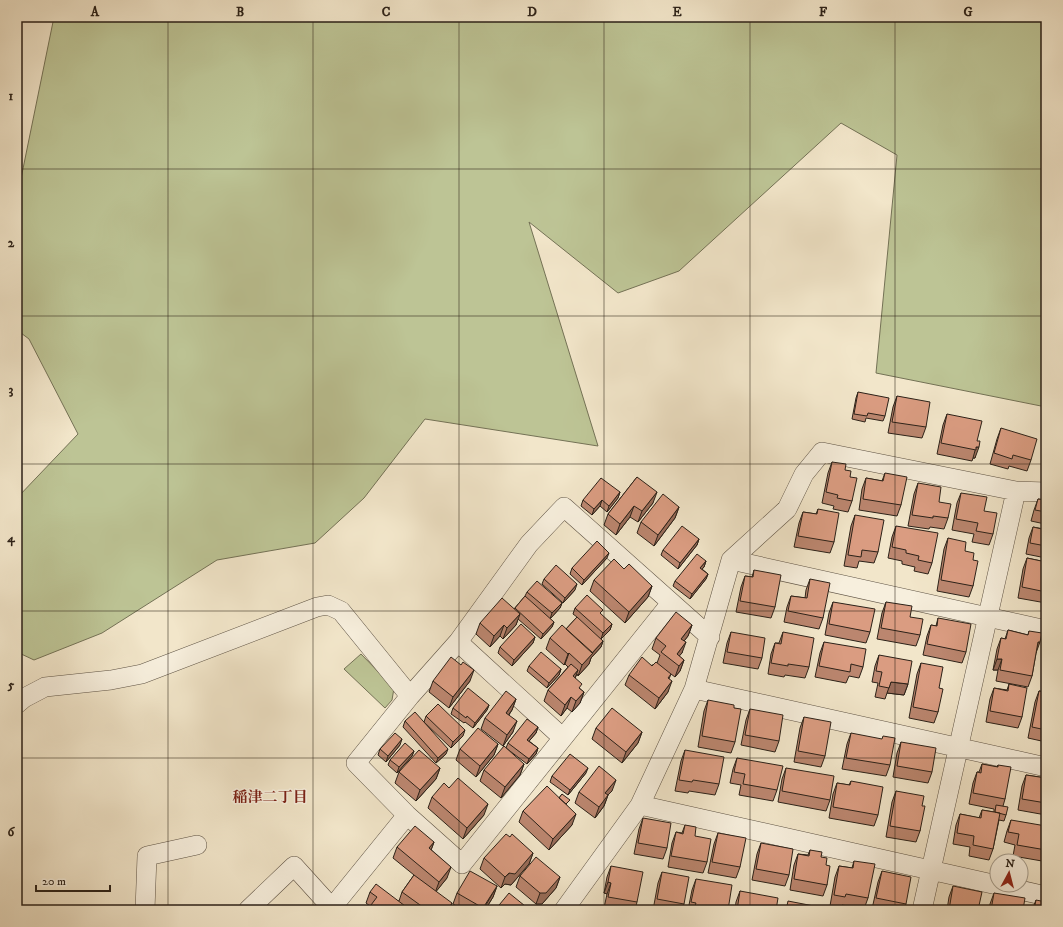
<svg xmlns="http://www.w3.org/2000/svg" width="1063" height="927" font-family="'IM FELL DW Pica','Noto Serif JP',serif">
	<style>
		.green { fill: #bdc495; stroke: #747256 }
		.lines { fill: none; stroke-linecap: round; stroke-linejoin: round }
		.street-casing { stroke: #5d5244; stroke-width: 20 }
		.street { stroke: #f7efdd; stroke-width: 19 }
		.wall { fill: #bb866f; stroke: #2b2118 }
		.shaded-wall { fill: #996d5a; stroke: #2b2118 }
		.building { fill: #da9c81; stroke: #2b2118 }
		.grid { fill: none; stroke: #2b2118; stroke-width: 1; stroke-opacity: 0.55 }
		.labels { text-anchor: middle; stroke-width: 3; stroke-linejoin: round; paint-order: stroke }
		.neighbourhood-label { font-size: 15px; font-weight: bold; fill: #7a1f14; stroke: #f7efdd }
		.neatline { fill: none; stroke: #2b2118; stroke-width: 1.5 }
		.grid-label { font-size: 13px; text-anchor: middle; font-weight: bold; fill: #2b2118 }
	</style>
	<rect width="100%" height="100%" fill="#f2e6ca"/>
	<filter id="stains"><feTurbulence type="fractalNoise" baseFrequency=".005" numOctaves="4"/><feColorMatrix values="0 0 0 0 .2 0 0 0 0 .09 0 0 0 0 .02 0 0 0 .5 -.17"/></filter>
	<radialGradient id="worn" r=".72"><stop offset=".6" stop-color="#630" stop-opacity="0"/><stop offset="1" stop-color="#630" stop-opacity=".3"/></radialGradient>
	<!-- green -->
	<path class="green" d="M54,17H1046V407L876,373L897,155L841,123L679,271L618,293L529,222L598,446L425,419L364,498L315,543L217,560L102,633L34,660L17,652V498L78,434L29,339L17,330V198Z
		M361,654L394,688L392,700L385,708L344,669Z"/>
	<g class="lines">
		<!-- street casing -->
		<g class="street-casing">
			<path id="street" d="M731,560L1046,630
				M671,603L462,864L407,815L356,763L410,696L458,642L529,544L564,507L710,637
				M458,642L563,738
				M694,689L1046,767
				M17,704L24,698L45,687L111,680L142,674L317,607L328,605L341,611L410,696
				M640,805L997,885
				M998,885L1046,896
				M145,910L147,856L197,845
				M248,910L294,866L332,908
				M330,910L407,815
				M564,910L640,805L694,689L731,560L787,509L804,474L822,452L1016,491L1046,492
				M922,910L1016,491"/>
		</g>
		<!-- street -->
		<use href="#street" class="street"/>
	</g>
	<!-- wall -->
	<path class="wall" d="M858,392L885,416L883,421L866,418L865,422L852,419L856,398Z
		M897,396L926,427L922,438L888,433L893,407Z
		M947,414L977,441L975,458H973L972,461L937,454L943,425Z
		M1001,428L1031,460L1027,471L1009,466L1008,469L990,464L997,439Z
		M832,462L845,470L850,477L852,501L848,512L833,509L834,506L822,503L828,473Z
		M885,473L901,505L897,516L859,510L862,489L866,478L882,481Z
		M637,477L653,503L638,522L630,517L616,535L604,525L608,514Z
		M918,483L939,502L948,518L944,529L930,527L929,529L908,526L914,494Z
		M620,492L618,498L607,512L600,506L592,515L581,506L583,500Z
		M961,493L984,511L993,534L989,545L972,542L974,534L952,530L957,503Z
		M1038,499L1046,500V558L1026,554L1029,538L1033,527L1044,529L1045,524L1031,521L1034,510Z
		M679,507L675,518L654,546L637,533L641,522Z
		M818,509L834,542L830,553L794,547L799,523L803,512L816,514Z
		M855,515L878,552L874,563L859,561L857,568L844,566L851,526Z
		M896,526L932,563L928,574L914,571L915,567L902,564V561L888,558L892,537Z
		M948,538L965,551L973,560V586L969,597L937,591L944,549Z
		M699,539L697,545L678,569L661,555L663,550Z
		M607,558L582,585L570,574L572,568Z
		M1027,558L1046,562V603L1018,598L1023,569Z
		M706,561L704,567L702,569L708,574L706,579L690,599L673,586L675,581Z
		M624,569L652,586L648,597L625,623L590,591L594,580Z
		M754,570L775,607L771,618L736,612L741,587L745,576L752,577Z
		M544,579L575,590L563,603L542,584Z
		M810,579L823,618L819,629L784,622L787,607L791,596L805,598L806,590Z
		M527,592L562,603L560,608L550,619L554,622L552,627L541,639L518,619L516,625L503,639L500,636L490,647L476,634L480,623L514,609L525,596Z
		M833,602L870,632L866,643L825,635L829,613Z
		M886,602L910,617L920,635L916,646L877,639L882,613Z
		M575,608L601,615L612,624L610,630L601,639L603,641L601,647L591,658L589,664L578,676L577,674L575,678L580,689L584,692L580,703L572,712L567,708L561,716L544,701L548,690L568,667L565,664L564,665L546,649L550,638L566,629L577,617L573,614Z
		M938,618L966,652L962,663L923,655L927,636L931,625L936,626Z
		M692,625L688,636L684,641L682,653L679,656L684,660L680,671L675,677L671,674L669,679L668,692L655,709L625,685L629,675L657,663L660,655L652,649L656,638Z
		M1008,630L1028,635L1029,631L1036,653L1032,676L1028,687L996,681L998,670H993L997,649L1001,638L1005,639Z
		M731,632L762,658L758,669L723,663L727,643Z
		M783,632L809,667L805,678L785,675L784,677L768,674L771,654L775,643H779Z
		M535,637L533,643L512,666L498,653L500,647Z
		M824,642L863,667L859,678L849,676L846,683L815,677L820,653Z
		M879,655L908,684L904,695L887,693L885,699L875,697L878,683L872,682L875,666Z
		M921,663L939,688L938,712L934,723L909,718L917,674Z
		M1046,663V677L1043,676Z
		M529,666L561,669L559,675L547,688L527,671Z
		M433,681H470L449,708L429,692Z
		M1009,684L1022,717L1018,728L986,722L990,699L994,688L1007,690Z
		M1039,691L1046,692V742L1028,738L1035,702Z
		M516,699L512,710L509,715L513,732L503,746L481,729L485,718Z
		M708,700L735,742L731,753L698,747L704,711Z
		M489,705L487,710L473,728L465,722L464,723L451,714L453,708Z
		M750,709L779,741L775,752L741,745L746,720Z
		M426,716L463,736L451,748L424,722Z
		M804,717L825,756L821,767L794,762L800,728Z
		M405,721L446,754L436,763L403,727Z
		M538,727L536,733L529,741L538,748L536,754L527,764L506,748L508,743Z
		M596,728L642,732L638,743L622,763L592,739Z
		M851,733L890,765L886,776L842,769L847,744Z
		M901,742L932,772L928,783L893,777L897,753Z
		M498,744L494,755L476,777L456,760L460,749Z
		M400,745L386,762L378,755L380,749Z
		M685,750L719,784L715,795L689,791L688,793L675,791L681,761Z
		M414,751L412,756L397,773L388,765L390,760Z
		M737,758L777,790L773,801L739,795L741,785L730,783L733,769Z
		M524,764L520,775L501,798L480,781L484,770Z
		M982,764L997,767L998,765L1005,799L1003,806L1006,815L1004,821L999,820L993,849L989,860L969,856L970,847L953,844L956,825L960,814L979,818L982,810L994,812V809L969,804L973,783L977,772H979Z
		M440,768L436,779L416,801L395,783L399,772Z
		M786,768L830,800L826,811L778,802L782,779Z
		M586,773L568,795L550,782L552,776Z
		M1026,775L1046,778V815L1018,810L1022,786Z
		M851,781L878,815L874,826L829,818L833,794L837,783L849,785Z
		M612,791L608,795L604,806L595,818L575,803L579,792Z
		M896,791L922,806L920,831L916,842L886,837L892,802Z
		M562,794L567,806L572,825L549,850L519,822L523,811L559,798Z
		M432,797L484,815L463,839L428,808Z
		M643,818L667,848L663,859L634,854L639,829Z
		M1011,820L1046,850L1042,861L1013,856L1015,845L1004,842L1007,831Z
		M685,825L695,836L707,862L703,873L668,867L672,843L676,832L682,833Z
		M718,833L740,867L736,878L708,873L714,844Z
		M510,837L533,853L529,864L511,885L505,884L501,888L480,869L484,858Z
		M434,842L431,850L447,878L436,891L450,910H369L370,906L366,903L370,892L399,901L402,892L414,875L393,858L397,847Z
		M761,843L789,875L785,886L752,880L757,854Z
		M810,850L821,857L827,885L823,896L790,890L794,865L798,854L808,855Z
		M854,861L868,898L864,909L842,905L841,908L830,906L835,877L839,866L852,868Z
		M611,866L637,902L635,910H614L604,908L607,894L604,893L607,877Z
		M882,871L906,904L904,910H876L872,909L878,882Z
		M662,872L684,904L682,910H653L658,883Z
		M520,876L560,877L556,888L542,904H536L516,887Z
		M696,879L728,910H688L692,890Z
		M497,886L493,897L485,910H463L453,904L457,893Z
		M953,886L978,910H947L949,897Z
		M740,891L776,910H735L736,902Z
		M994,893L1023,910H989L990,904Z
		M1036,900L1046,910H1032Z"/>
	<!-- shaded-wall -->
	<path class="shaded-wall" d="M976,447H979L975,458H973Z
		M620,492L618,498L607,512L609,506Z
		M657,492L653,503L638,522L642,511Z
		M602,500L600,506L592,515L594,509Z
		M634,506L630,517L616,535L620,524Z
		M679,507L675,518L654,546L658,535Z
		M699,539L697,545L678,569L680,563Z
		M609,553L607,558L582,585L584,580Z
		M706,561L704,567L698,574L700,568Z
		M708,574L706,579L690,599L692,594Z
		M577,584L575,590L563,603L565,598Z
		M652,586L648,597L625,623L629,612Z
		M562,603L560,608L550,619L552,613Z
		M520,614L516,625L503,639L507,628Z
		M554,622L552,627L541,639L543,634Z
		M612,624L610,630L601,639L603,633Z
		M504,625L500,636L490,647L494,636Z
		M692,625L688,636L677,650L681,639Z
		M535,637L533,643L512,666L514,660Z
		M603,641L601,647L591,658L589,664L578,676L582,665Z
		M686,642L682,653L674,662L677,654Z
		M1038,642H1040L1036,653Z
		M569,653L565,664L564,665L568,654Z
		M997,659H1002L998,670H993Z
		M684,660L680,671L675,677L679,666Z
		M561,669L559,675L547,688L549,683Z
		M474,670L470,681L449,708L453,697Z
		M578,670L574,681L573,676Z
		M672,681L668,692L655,709L659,698Z
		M891,682L908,684L904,695L887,693Z
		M584,692L580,703L572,712L576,701Z
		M571,697L567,708L561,716L565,705Z
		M516,699L512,710L502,724L506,713Z
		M489,705L487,710L473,728L475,723Z
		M517,721L513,732L503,746L507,735Z
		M538,727L536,733L525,746L527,740Z
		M465,730L463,736L451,748L453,742Z
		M642,732L638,743L622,763L626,752Z
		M402,739L400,745L386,762L388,756Z
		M498,744L494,755L476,777L480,766Z
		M538,748L536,754L527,764L529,759Z
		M448,749L446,754L436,763L438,758Z
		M414,751L412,756L397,773L399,767Z
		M524,764L520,775L501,798L505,787Z
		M440,768L436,779L416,801L420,790Z
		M588,768L586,773L568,795L570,790Z
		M616,780L612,791L608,795L604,806L595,818L599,807L605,793Z
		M488,804L484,815L463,839L467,828Z
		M576,814L572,825L549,850L553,839Z
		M434,842L430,853L429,848Z
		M533,853L529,864L511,885L505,884L501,888L505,877Z
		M451,867L447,878L435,893L439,882Z
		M560,877L556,888L542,904H536L540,893Z
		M608,882L611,883L607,894L604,893Z
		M497,886L493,897L485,910H483Z
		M452,903L450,910H447Z"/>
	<!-- building -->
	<path class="building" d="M858,392L889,398L885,416L868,413L867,416L854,414Z
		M897,396L930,402L926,427L892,422Z
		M947,414L982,421L977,441H980L979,447H976V450L941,443Z
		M1001,428L1037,439L1031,460L1013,455L1012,459L994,453Z
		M832,462L846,464L845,470L851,471L850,477L857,478L852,501L837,498L838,495L826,492Z
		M885,473L907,477L901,505L863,499L866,478L883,481Z
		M637,477L657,492L642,511L634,506L620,524L608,514Z
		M601,478L620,492L609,506L602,500L594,509L583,500Z
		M918,483L941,487L939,502L951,504L948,518L933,516V518L912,515Z
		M961,493L987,497L984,511L997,513L993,534L976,531L978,523L956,519Z
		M663,494L679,507L658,535L641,522Z
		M1038,499L1046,500V512L1035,510Z
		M818,509L839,513L834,542L798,536L803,512L817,514Z
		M855,515L884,520L878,552L862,550L861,557L848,555Z
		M682,526L699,539L680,563L663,550Z
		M896,526L938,533L932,563L918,560L919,556L906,553V550L892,547Z
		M1033,527L1046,530V529V546L1030,543Z
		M948,538L966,542L965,551L974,553L973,560L978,561L973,586L941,580Z
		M597,541L609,553L584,580L572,568Z
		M697,554L706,561L700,568L708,574L692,594L675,581Z
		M1027,558L1046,562V592L1022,587Z
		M614,559L624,569L629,564L652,586L629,612L594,580Z
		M556,565L577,584L565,598L544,579Z
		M754,570L781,575L775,607L740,601L745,576L753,577Z
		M810,579L830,583L823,618L788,611L791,596L807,598Z
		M537,581L562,603L552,613L527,592Z
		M587,595L603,610L600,613L612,624L603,633L575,608Z
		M525,596L554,622L543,634L515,608Z
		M502,598L520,614L507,628L504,625L494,636L480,623Z
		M833,602L875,609L870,632L829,624Z
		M886,602L912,606L910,617L923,619L920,635L881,628Z
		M676,612L692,625L681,639L686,642L677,654L684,660L679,666L661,652L666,646L656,638Z
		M577,617L603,641L592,653L566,629Z
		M938,618L971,624L966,652L927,644L931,625L937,626Z
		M521,624L535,637L514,660L500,647Z
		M562,625L593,653L582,665L569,653L568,654L550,638Z
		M1008,630L1028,635L1029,631L1042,633L1040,642H1038L1032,676L1000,670L1002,659H997L1001,638L1006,639Z
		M731,632L765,638L762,658L727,652Z
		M783,632L814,638L809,667L788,664V666L771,663L775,643L781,644Z
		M824,642L866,649L863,667L851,664L850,672L819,666Z
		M541,652L561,669L549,683L529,666Z
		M879,655L912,661L908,684L891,682L889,688L879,686L882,672L876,671Z
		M451,657L461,665L463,662L474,670L453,697L433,681Z
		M642,657L652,666L656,662L671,674L668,678L672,681L659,698L629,675Z
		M921,663L943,667L939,688L943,689L938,712L913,707Z
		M571,664L578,670L573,676L582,684L579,688L584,692L576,701L571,697L565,705L548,690Z
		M1009,684L1027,688L1022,717L990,711L994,688L1008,691Z
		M468,688L489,705L475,723L467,716L466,718L453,708Z
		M506,691L516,699L506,713L517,721L507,735L485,718Z
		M1039,691L1046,692V730L1032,727Z
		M708,700L734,705V708L741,709L735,742L702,736Z
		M438,704L465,730L453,742L426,716Z
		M612,708L642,732L626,752L596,728Z
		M750,709L783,715L779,741L745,735Z
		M415,712L448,749L438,758L405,721Z
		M804,717L831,722L825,756L798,751Z
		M527,719L538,727L527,740L538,748L529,759L508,743Z
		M478,728L498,744L480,766L460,749Z
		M395,733L402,739L388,756L380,749Z
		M851,733L882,739L883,736L895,738L890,765L846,758Z
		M901,742L936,748L932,772L897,766Z
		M405,743L414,751L399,767L390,760Z
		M504,746L524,764L505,787L484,770Z
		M419,750L440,768L420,790L399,772Z
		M685,750L724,757L719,784L693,780L692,782L679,780Z
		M570,754L588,768L570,790L552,776Z
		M737,758L783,766L777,790L743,784L745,774L734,772Z
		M982,764L998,767V765L1011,767L1005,799L973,793L977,772L981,773Z
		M599,766L616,780L605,793L608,795L599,807L579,792Z
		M786,768L834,776L830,800L782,791Z
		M1026,775L1046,778V803L1022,799Z
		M458,778L488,804L467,828L432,797L444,783L449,788Z
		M851,781L883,787L878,815L833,807L837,783L850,785Z
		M547,786L576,814L553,839L523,811Z
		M896,791L924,796L922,806H925L920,831L890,826Z
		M562,794L570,800L566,804L559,798Z
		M996,805L1008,807L1006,815L995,812Z
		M982,810L1000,813L993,849L973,845L974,836L957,833L960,814L981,818Z
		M643,818L671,823L667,848L638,843Z
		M1011,820L1046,826V850L1017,845L1019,834L1008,832Z
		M685,825L696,827L695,836L711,839L707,862L671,856L676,832L683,834Z
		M415,826L434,842L429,848L451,867L439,882L397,847Z
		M718,833L746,838L740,867L712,862Z
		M506,834L510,837L512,834L533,853L515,874L509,873L505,877L484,858Z
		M761,843L793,849L789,875L756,869Z
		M810,850L822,852L821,857L827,858L826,865L830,866L827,885L794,879L798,854L809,856Z
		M536,857L560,877L546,893H540L520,876Z
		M854,861L875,864L868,898L846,894L845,897L834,895L839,866L853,868Z
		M611,866L643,872L637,902L608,897L611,883L608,882Z
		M470,871L497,886L483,908L457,893Z
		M882,871L911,877L906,904L876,898Z
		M662,872L689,877L684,904L657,899Z
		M414,875L452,903L447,910H427L402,892Z
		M696,879L732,885L728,910H703V908L695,906L696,903L691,902Z
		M376,884L409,909L408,910H378L371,905L377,897L370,892Z
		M953,886L982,892L978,910H949Z
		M740,891L778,898L776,910H737Z
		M509,893L530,910H495Z
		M994,893L1025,898L1023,910H991Z
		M1036,900L1046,902V910H1034Z
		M788,901L819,907V910H786Z"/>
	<!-- grid -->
	<path class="grid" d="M168,17V910M313,17V910M459,17V910M604,17V910M750,17V910M895,17V910M17,169H1046M17,316H1046M17,464H1046M17,611H1046M17,758H1046"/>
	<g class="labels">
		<!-- neighbourhood labels -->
		<g class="neighbourhood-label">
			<text x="270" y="802">稲津二丁目</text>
		</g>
	</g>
	<!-- margin -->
	<rect width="1063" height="927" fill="none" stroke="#f2e6ca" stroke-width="44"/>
	<!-- north arrow -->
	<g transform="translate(1009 873) rotate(7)"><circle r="19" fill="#f7efdd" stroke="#a59d8e"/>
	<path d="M0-3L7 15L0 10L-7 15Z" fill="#8f2418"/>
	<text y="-6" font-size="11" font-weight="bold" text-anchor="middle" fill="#2b2118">N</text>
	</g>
	<!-- scale -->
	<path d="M36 885v6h74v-6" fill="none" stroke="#2b2118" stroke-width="2"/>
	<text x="42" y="885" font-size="12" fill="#2b2118" stroke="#f7efdd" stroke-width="3" paint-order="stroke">20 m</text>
	<rect x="22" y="22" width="1019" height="883" class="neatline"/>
	<g class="grid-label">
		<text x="95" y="16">A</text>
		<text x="240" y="16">B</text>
		<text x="386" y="16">C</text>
		<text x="532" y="16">D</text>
		<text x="677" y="16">E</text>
		<text x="823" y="16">F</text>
		<text x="968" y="16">G</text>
		<text x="11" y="100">1</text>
		<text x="11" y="247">2</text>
		<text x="11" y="394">3</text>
		<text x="11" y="542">4</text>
		<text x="11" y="689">5</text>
		<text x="11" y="836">6</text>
	</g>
	<rect width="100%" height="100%" filter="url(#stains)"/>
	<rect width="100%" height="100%" fill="url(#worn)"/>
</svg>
